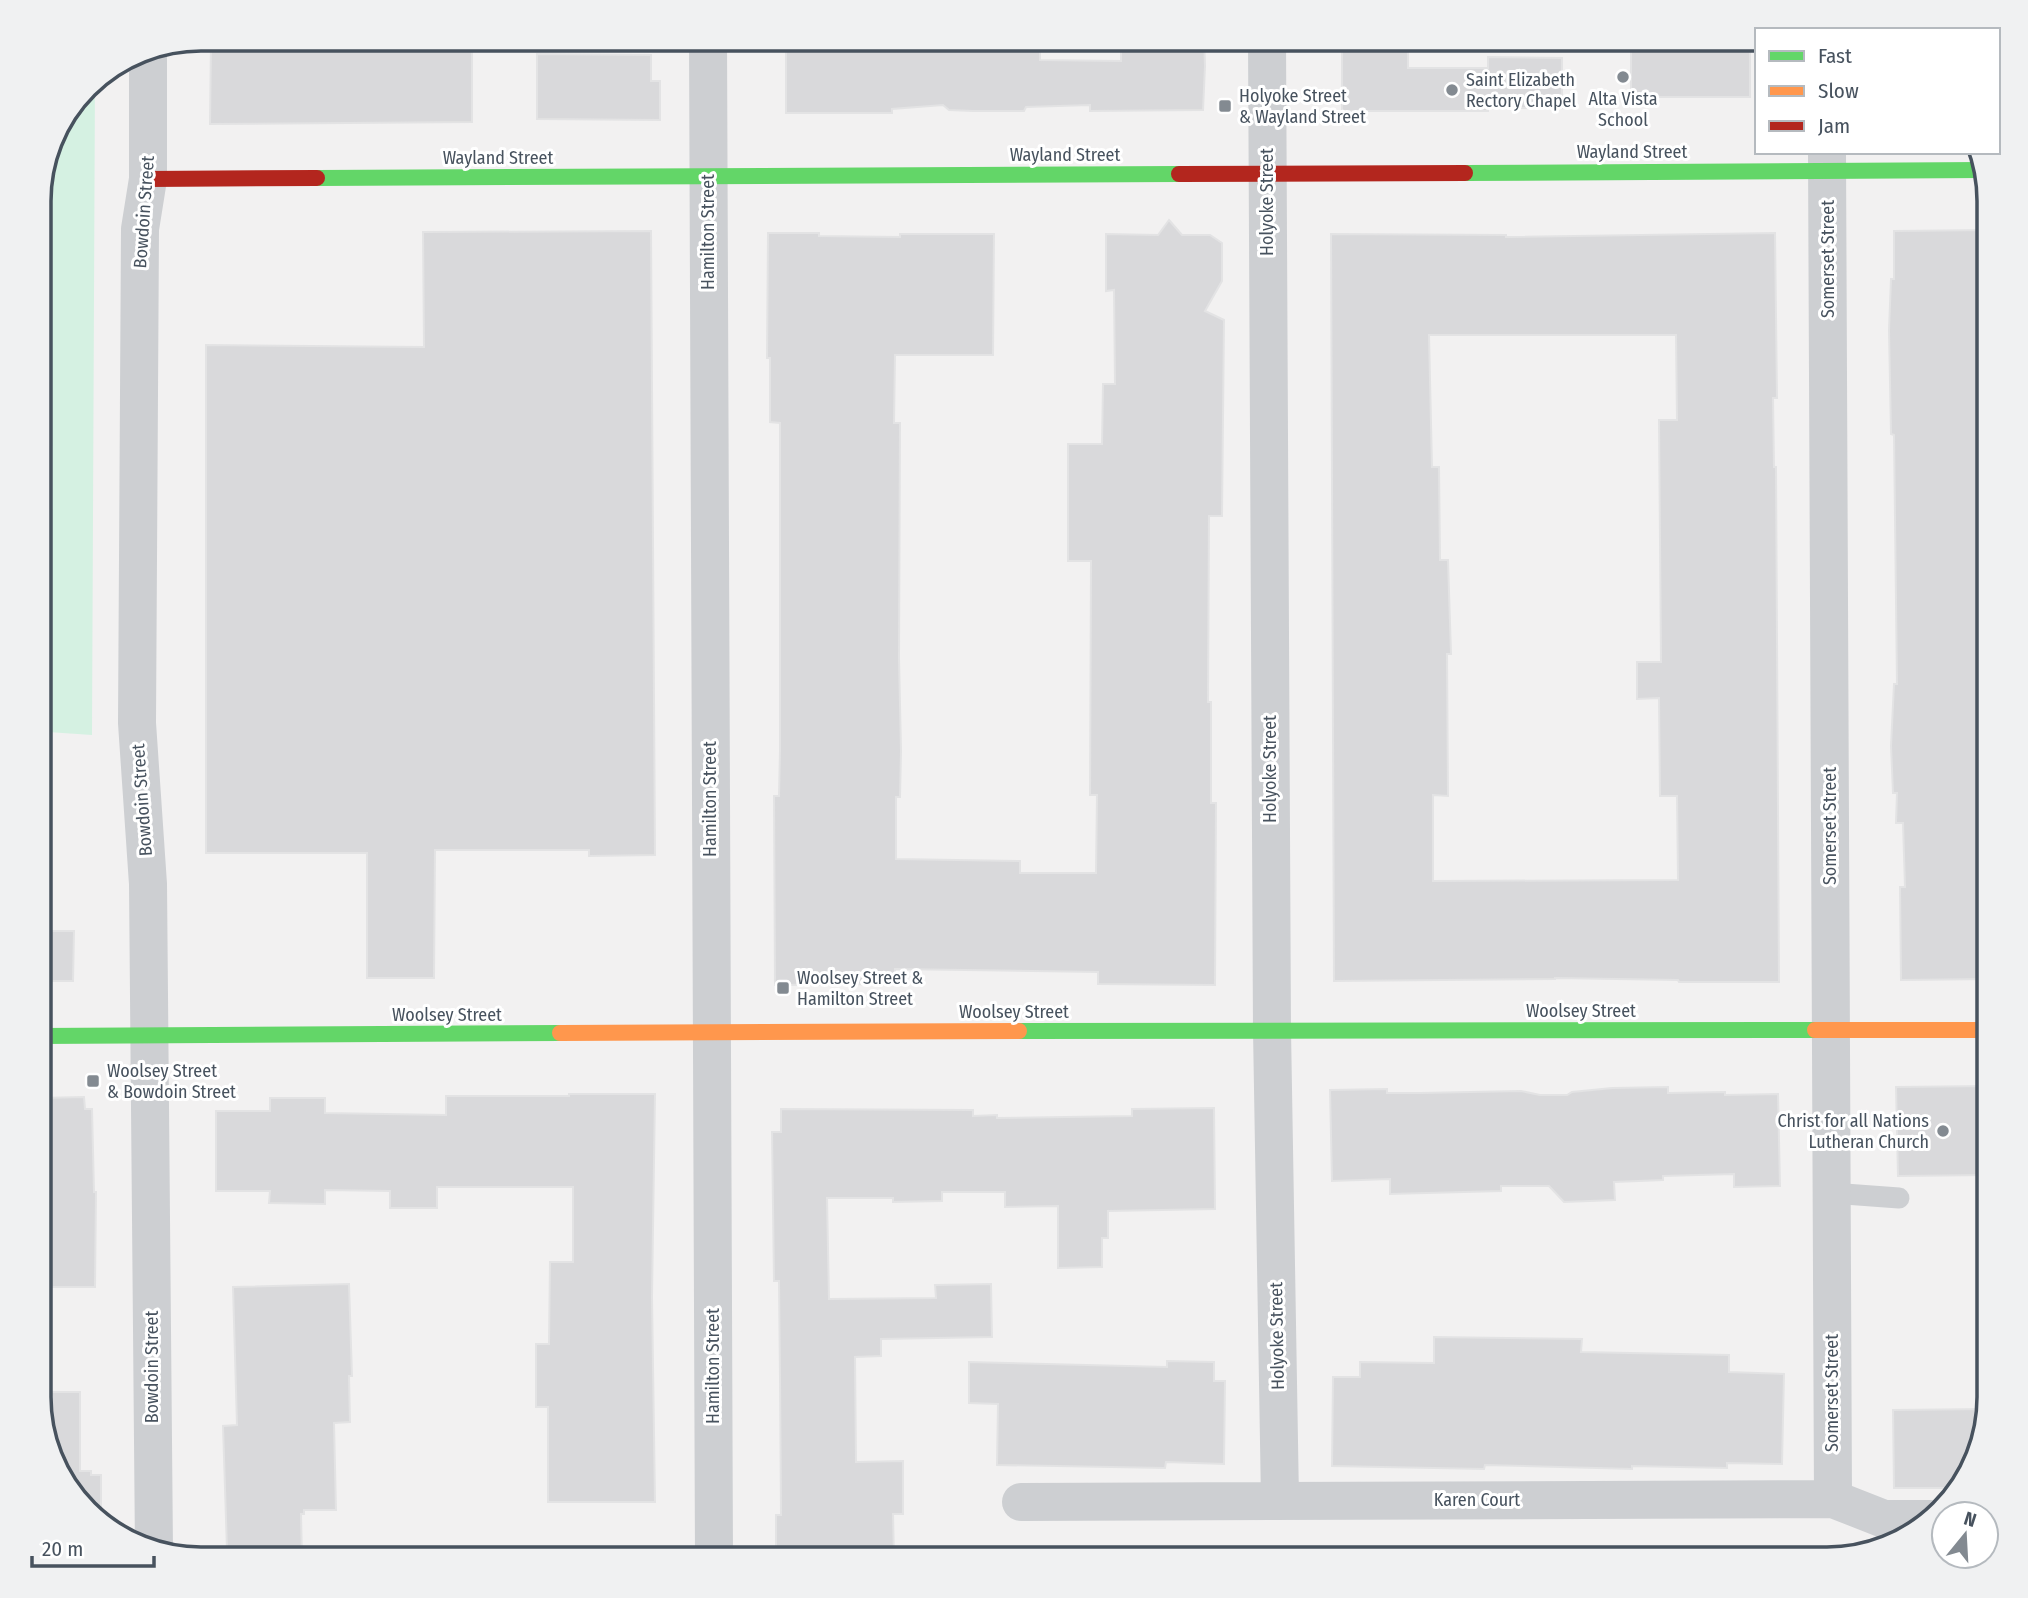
<svg xmlns="http://www.w3.org/2000/svg" width="2028" height="1598" font-family="'Fira Sans Condensed',sans-serif">
	<style>
		.green { fill: #d5f1e2 }
		.building { fill: #d9d9db; stroke: #e3e3e4; stroke-width: 2; fill-rule: evenodd }
		.lines { fill: none; stroke-linecap: round; stroke-linejoin: round }
		.lane { stroke: #cdcfd2; stroke-width: 21 }
		.street { stroke: #cdcfd2; stroke-width: 38 }
		.fast { stroke: #63d668; stroke-width: 16 }
		.slow { stroke: #ff974d; stroke-width: 16 }
		.jam { stroke: #b3261e; stroke-width: 16 }
		.poi-dot { fill: #838a91; stroke: #fff; stroke-width: 2.5 }
		.labels { text-anchor: middle; stroke-width: 6; stroke-linejoin: round; paint-order: stroke }
		.poi-label { font-size: 18px; fill: #47525e; stroke: #fff; text-anchor: start }
		.street-label { font-size: 18px; fill: #47525e; stroke: #fff }
		.rim { fill: none; stroke: #47525e; stroke-width: 3.5 }
	</style>
	<rect width="100%" height="100%" fill="#f2f1f1"/>
	<!-- green -->
	<path class="green" d="M95,78L92,735L48,732L39,739V189L55,128Z"/>
	<!-- building -->
	<path class="building" d="M786,38H1040V60L1121,61V38H1204L1205,66L1203,110L1090,111V105L1026,107L1024,111H973L949,110L943,105L892,109V113H786Z
		M1342,38H1408V68H1488V57L1562,58V108H1488V111H1342Z
		M1631,38H1750V97H1631Z
		M418,40H472V122L210,124L211,42L417,43Z
		M537,54L651,55V81H660V120L537,119Z
		M1169,220L1182,235H1210L1222,243V281L1205,311L1224,320L1222,516H1209L1208,702H1211V803H1216L1215,985L1098,984V972L895,969V984L775,985L774,796H779L780,751V423L770,422V358H767L768,233H819V236L900,237V234H994L993,355H895L894,423H900L899,658L901,751L900,797H896V859L1020,861V873H1096L1097,795H1090L1091,561H1068V444H1102L1103,384H1115L1114,290L1106,291V234L1158,235Z
		M1990,230V279H1979L1980,419H1990L1989,979L1901,980L1900,887H1905L1903,823H1896L1897,793H1893L1891,746L1894,684H1897L1894,435L1891,434L1889,330L1891,279H1894V231Z
		M651,231L655,855L589,856V850H435L434,978H367V853H206V345L424,347L423,232Z
		M1775,233L1777,398H1773L1774,467H1776L1779,982H1679L1678,980L1555,978V979L1334,981L1331,234L1506,235V237ZM1429,335H1676L1677,420H1659L1661,662H1637V699L1659,698L1660,796H1677L1678,880L1433,881V795L1448,796L1447,654H1451L1448,560H1440L1439,467H1432Z
		M42,931H74L73,981H42Z
		M1989,1086V1175L1898,1176L1896,1087Z
		M1668,1087V1093L1725,1092V1095L1778,1094L1780,1186L1734,1187V1174L1663,1176V1180L1614,1182L1615,1200L1564,1202L1549,1186H1501V1191L1390,1194V1179L1332,1181L1330,1090L1387,1089V1093H1420L1521,1091L1540,1095H1567L1572,1092L1612,1088Z
		M569,1094H655L652,1297L655,1502H548V1407H536V1344H549L550,1262H573V1187H437V1208H390V1191L325,1190V1204L269,1203L270,1191H216V1111H270V1098H325V1113L446,1115V1096H569Z
		M84,1097L85,1109H92L94,1192H96L95,1287H39V1098Z
		M1214,1108L1215,1209L1108,1211V1238H1102V1267L1058,1268V1206L1005,1207V1192H942V1201L893,1202V1198H827L829,1299L936,1298L935,1285L991,1284L992,1337L881,1339V1356L855,1357L856,1462L903,1461V1514H893L894,1559H776V1515H781L780,1378L779,1281H774L772,1132H781V1109L973,1110V1116L997,1115V1118L1132,1116V1109Z
		M349,1284L352,1376H349L350,1422L334,1423L336,1510H304V1514H301L302,1559H238V1550H227L223,1426L237,1425L233,1287Z
		M1434,1337L1582,1339L1581,1352L1729,1355V1372L1784,1374L1782,1464L1727,1463V1468L1632,1466V1469L1485,1465L1484,1469L1332,1466L1333,1377H1360V1362L1434,1363Z
		M1167,1361L1214,1362V1381H1225L1224,1464L1166,1462L1165,1468L997,1465L998,1404L969,1403V1362L1167,1367Z
		M39,1392H80V1471H91V1475H101V1524L94,1520L55,1469L39,1408Z
		M1988,1409L1981,1450L1959,1488H1894L1893,1410Z"/>
	<g class="lines">
		<!-- lane -->
		<path class="lane" d="M1831,1193L1899,1198"/>
		<!-- street -->
		<path class="street" d="M708,39L714,1559
			M1267,39L1272,1030L1280,1500
			M148,49V179L140,229L137,723L148,884L154,1552
			M1827,152L1833,1499
			M1021,1502L1833,1499L1884,1519H1930"/>
		<!-- fast -->
		<path class="fast" d="M1465,173L1982,170
			M317,178L1179,174
			M1019,1031L1815,1030
			M39,1036L560,1033"/>
		<!-- slow -->
		<path class="slow" d="M1815,1030H1989
			M560,1033L1019,1031"/>
		<!-- jam -->
		<path class="jam" d="M1179,174L1465,173
			M148,179L317,178"/>
	</g>
	<!-- markers -->
	<g class="poi-dot">
		<circle cx="1623" cy="77" r="7"/>
		<circle cx="1452" cy="90" r="7"/>
		<rect x="1218" y="99" width="14" height="14" rx="3.5"/>
		<rect x="776" y="981" width="14" height="14" rx="3.5"/>
		<rect x="86" y="1074" width="14" height="14" rx="3.5"/>
		<circle cx="1943" cy="1131" r="7"/>
	</g>
	<g class="labels">
		<!-- poi labels -->
		<g class="poi-label">
			<text x="1466" y="86">Saint Elizabeth<tspan x="1466" dy="21">Rectory Chapel</tspan></text>
			<text x="1239" y="102">Holyoke Street<tspan x="1239" dy="21">&amp; Wayland Street</tspan></text>
			<text x="1623" y="105" text-anchor="middle">Alta Vista<tspan x="1623" dy="21">School</tspan></text>
			<text x="797" y="984">Woolsey Street &amp;<tspan x="797" dy="21">Hamilton Street</tspan></text>
			<text x="107" y="1077">Woolsey Street<tspan x="107" dy="21">&amp; Bowdoin Street</tspan></text>
			<text x="1929" y="1127" text-anchor="end">Christ for all Nations<tspan x="1929" dy="21">Lutheran Church</tspan></text>
		</g>
		<!-- street labels -->
		<g class="street-label">
			<text x="1632" y="158">Wayland Street</text>
			<text x="1065" y="161">Wayland Street</text>
			<text x="498" y="164">Wayland Street</text>
			<text transform="translate(1267 202) rotate(-90)" y="6">Holyoke Street</text>
			<text transform="translate(144 212) rotate(-86)" y="6">Bowdoin Street</text>
			<text transform="translate(708 232) rotate(-90)" y="6">Hamilton Street</text>
			<text transform="translate(1828 259) rotate(-90)" y="6">Somerset Street</text>
			<text transform="translate(1270 769) rotate(-90)" y="6">Holyoke Street</text>
			<text transform="translate(710 799) rotate(-90)" y="6">Hamilton Street</text>
			<text transform="translate(142 800) rotate(-94)" y="6">Bowdoin Street</text>
			<text transform="translate(1830 826) rotate(-90)" y="6">Somerset Street</text>
			<text x="1581" y="1017">Woolsey Street</text>
			<text x="1014" y="1018">Woolsey Street</text>
			<text x="447" y="1021">Woolsey Street</text>
			<text transform="translate(1277 1336) rotate(-91)" y="6">Holyoke Street</text>
			<text transform="translate(713 1366) rotate(-90)" y="6">Hamilton Street</text>
			<text transform="translate(152 1367) rotate(-90)" y="6">Bowdoin Street</text>
			<text transform="translate(1832 1393) rotate(-90)" y="6">Somerset Street</text>
			<text x="1477" y="1506">Karen Court</text>
		</g>
	</g>
	<!-- crop -->
	<path d="M0 0H2028V1598H0ZM201 51H1827A150 150 0 0 1 1977 201V1397A150 150 0 0 1 1827 1547H201A150 150 0 0 1 51 1397V201A150 150 0 0 1 201 51Z" fill="#f0f1f2" fill-rule="evenodd"/>
	<path class="rim" d="M201 51H1827A150 150 0 0 1 1977 201V1397A150 150 0 0 1 1827 1547H201A150 150 0 0 1 51 1397V201A150 150 0 0 1 201 51Z"/>
	<!-- legend -->
	<rect x="1755" y="28" width="245" height="126" fill="#ffffff" stroke="#b5babf" stroke-width="2"/>
	<rect x="1769" y="51" width="35" height="10" fill="#63d668" stroke="#b5babf" stroke-width="2"/>
	<text x="1818" y="63" font-size="21" fill="#47525e">Fast</text>
	<rect x="1769" y="86" width="35" height="10" fill="#ff974d" stroke="#b5babf" stroke-width="2"/>
	<text x="1818" y="98" font-size="21" fill="#47525e">Slow</text>
	<rect x="1769" y="121" width="35" height="10" fill="#b3261e" stroke="#b5babf" stroke-width="2"/>
	<text x="1818" y="133" font-size="21" fill="#47525e">Jam</text>
	<!-- north arrow -->
	<g transform="translate(1965 1535) rotate(18)"><circle r="33" fill="#ffffff" stroke="#b5babf" stroke-width="2"/>
	<path d="M0-5L12 26L0 18L-12 26Z" fill="#838a91"/>
	<text y="-10" font-size="19" font-weight="bold" text-anchor="middle" fill="#47525e">N</text>
	</g>
	<!-- scale -->
	<path d="M32 1556v10h122v-10" fill="none" stroke="#47525e" stroke-width="3.5"/>
	<text x="42" y="1556" font-size="21" fill="#47525e" stroke="#ffffff" stroke-width="5" paint-order="stroke">20 m</text>
</svg>
